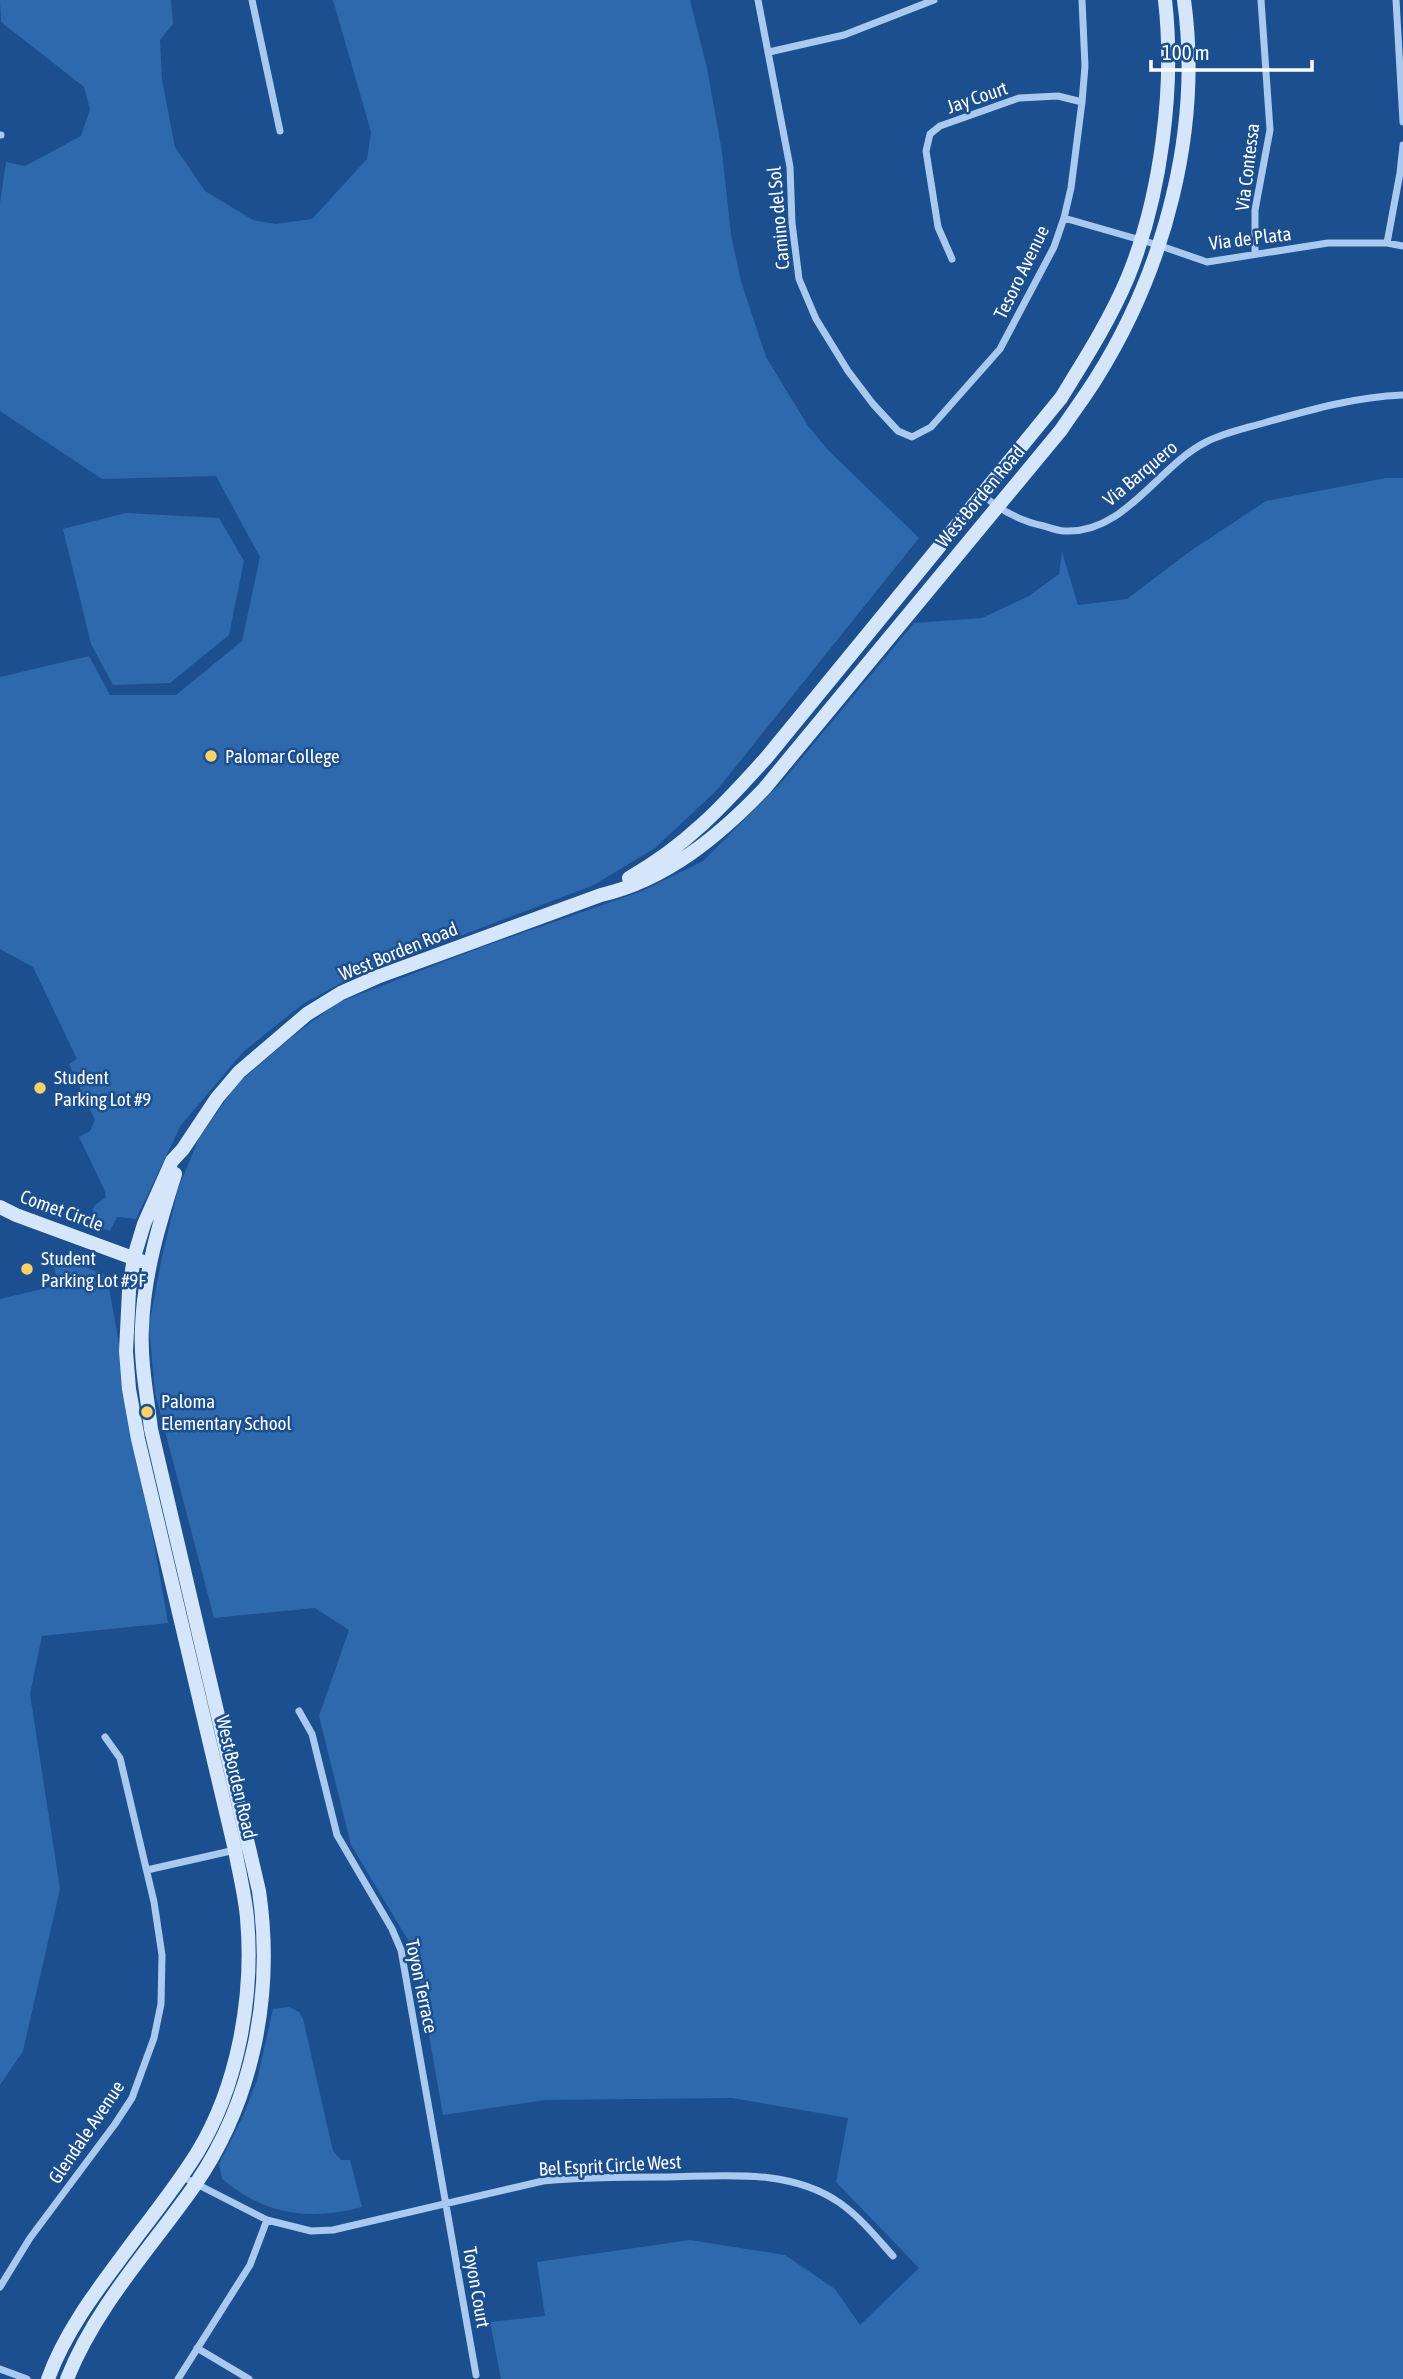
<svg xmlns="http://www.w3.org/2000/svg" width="1403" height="2379" font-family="'Asap Condensed',sans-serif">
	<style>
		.green { fill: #2e69ad }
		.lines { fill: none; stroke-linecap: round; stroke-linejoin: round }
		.street { stroke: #a9c9ee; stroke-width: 7 }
		.secondary { stroke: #d6e6fa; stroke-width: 14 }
		.poi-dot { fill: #ffd166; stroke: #1b4f8f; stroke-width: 2.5 }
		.labels { text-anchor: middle; stroke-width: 5; stroke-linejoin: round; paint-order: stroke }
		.street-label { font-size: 19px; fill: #fff; stroke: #1b4f8f }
		.poi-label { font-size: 19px; fill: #fff; stroke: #1b4f8f; text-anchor: start }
	</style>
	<rect width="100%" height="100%" fill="#1b4f8f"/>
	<!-- green -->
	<path class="green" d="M0,0H171L173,24L160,40L162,80L175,147L205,191L253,220L276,224L312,219L367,159L371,132L333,0H690L707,68L722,152L731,235L741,281L766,357L808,426L829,451L919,538L717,790L655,848L594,885L352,977L303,1004L244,1051L181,1125L136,1219L117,1217L110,1231L88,1224L94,1206L106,1197L104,1189L79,1137L90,1131L95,1120L69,1064L77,1059L33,967L0,949V677L89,656L110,695H176L242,641L260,557L216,476L102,479L0,411V203L6,162L25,166L81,136L90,109L84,87L1,22Z
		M1386,478H1403V2379H501L490,2322L545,2316L537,2262L690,2240L785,2255L835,2289L860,2325L919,2268L836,2182L848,2118L732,2098L546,2100L443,2115L414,1950L351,1845L319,1716L349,1630L315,1608L214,1618L155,1393L149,1326L161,1261L178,1189L199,1138L237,1084L293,1036L337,1003L482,947L642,891L703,861L781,783L914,623L982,618L1029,596L1059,574L1062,552L1078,605L1127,599L1189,552L1266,501Z
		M126,513L219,518L244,561L229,635L170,683L113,685L91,644L63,529Z
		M51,1252L107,1276L168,1623L42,1636L30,1694L60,1889L23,2051L0,2085V1299L58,1285Z
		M289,2007L299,2012L303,2019L333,2151L341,2160H350L362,2207C309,2221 265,2215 222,2179L219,2164L243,2116L257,2080L273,2009Z"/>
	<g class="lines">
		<!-- street -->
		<path class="street" d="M252,0L280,131
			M758,0L790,167L792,223L799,279L816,319L848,371L873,404L898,431L912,437L931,427L1000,349L1054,247L1064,218L1071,188L1082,102L1085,66L1082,0
			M1396,0L1403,122
			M769,52L844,35L934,0
			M0,135H1
			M1064,218L1158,245L1207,262L1328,243H1387L1403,246
			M1387,243L1400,173L1403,145
			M1255,254V210L1270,130L1261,0
			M952,259L938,227L926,151L930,134L940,126L1019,98L1058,96L1082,102
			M983,495C1001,511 1020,521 1044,526C1050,528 1058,531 1065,531C1125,534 1158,466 1206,442C1225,432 1247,428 1267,422C1313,409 1355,397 1403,395
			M299,1711L312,1734L337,1835L392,1929L401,1950L476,2375
			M147,1870L235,1850
			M181,2176L267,2220L311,2231L333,2230L543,2181C584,2177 626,2177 667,2177C725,2176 790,2168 840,2203C861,2218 876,2237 893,2256
			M0,2287L30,2238L115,2124L132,2098L154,2038L161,2004L162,1955L154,1902L120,1758L105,1737
			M197,2348L249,2379
			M0,2369L27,2379
			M178,2379L250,2265L267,2220"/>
		<!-- secondary -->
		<path class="secondary" d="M629,878C686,846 724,805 767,757L1061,398C1085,359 1110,320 1128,277C1161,196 1175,87 1165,0
			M0,1207L16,1215L141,1261
			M48,2379C67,2326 105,2280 138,2235C158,2209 179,2182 197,2153C238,2086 254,1996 247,1918C245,1895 239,1872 235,1850L138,1439L129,1389L126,1351L129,1291L134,1257L144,1224L172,1161L183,1149L217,1098L239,1072L307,1014L341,993L377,977L601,895C666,880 719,836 764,789L1061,430C1073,412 1086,395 1097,377C1165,268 1202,129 1184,0
			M67,2379C96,2306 151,2248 195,2185C254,2099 274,1993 259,1891L151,1429C147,1395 140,1361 142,1327C144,1274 159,1224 175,1174"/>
	</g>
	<!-- markers -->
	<g class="poi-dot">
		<circle cx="211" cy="756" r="7"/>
		<circle cx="40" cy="1088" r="7"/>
		<circle cx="27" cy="1269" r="7"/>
		<circle cx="147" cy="1412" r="7"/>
	</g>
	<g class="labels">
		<!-- street labels -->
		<g class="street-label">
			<text transform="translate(977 97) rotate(-19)" y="7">Jay Court</text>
			<text transform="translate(1247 167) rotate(-83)" y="7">Via Contessa</text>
			<text transform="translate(778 218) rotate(-95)" y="7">Camino del Sol</text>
			<text transform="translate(1250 238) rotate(-7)" y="7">Via de Plata</text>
			<text transform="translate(1021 272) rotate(-64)" y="7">Tesoro Avenue</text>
			<text transform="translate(1140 473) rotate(-40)" y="7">Via Barquero</text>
			<text transform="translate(980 496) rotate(-50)" y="7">West Borden Road</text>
			<text transform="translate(398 951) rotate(-22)" y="7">West Borden Road</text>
			<text transform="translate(62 1210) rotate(20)" y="7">Comet Circle</text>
			<text transform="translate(237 1777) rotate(77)" y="7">West Borden Road</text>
			<text transform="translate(422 1986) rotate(78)" y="7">Toyon Terrace</text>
			<text transform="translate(86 2132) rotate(-56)" y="7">Glendale Avenue</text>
			<text transform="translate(610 2165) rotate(-3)" y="7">Bel Esprit Circle West</text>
			<text transform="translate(477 2287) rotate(80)" y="7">Toyon Court</text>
		</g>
		<!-- poi labels -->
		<g class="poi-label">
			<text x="225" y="763">Palomar College</text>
			<text x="54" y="1084">Student<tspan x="54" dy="22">Parking Lot #9</tspan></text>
			<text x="41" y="1265">Student<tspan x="41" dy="22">Parking Lot #9F</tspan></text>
			<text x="161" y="1408">Paloma<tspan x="161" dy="22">Elementary School</tspan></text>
		</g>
	</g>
	<!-- scale -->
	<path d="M1151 60v10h161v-10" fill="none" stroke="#ffffff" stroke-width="3.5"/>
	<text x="1162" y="60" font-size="21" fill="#ffffff" stroke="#1b4f8f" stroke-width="5" paint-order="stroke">100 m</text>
</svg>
